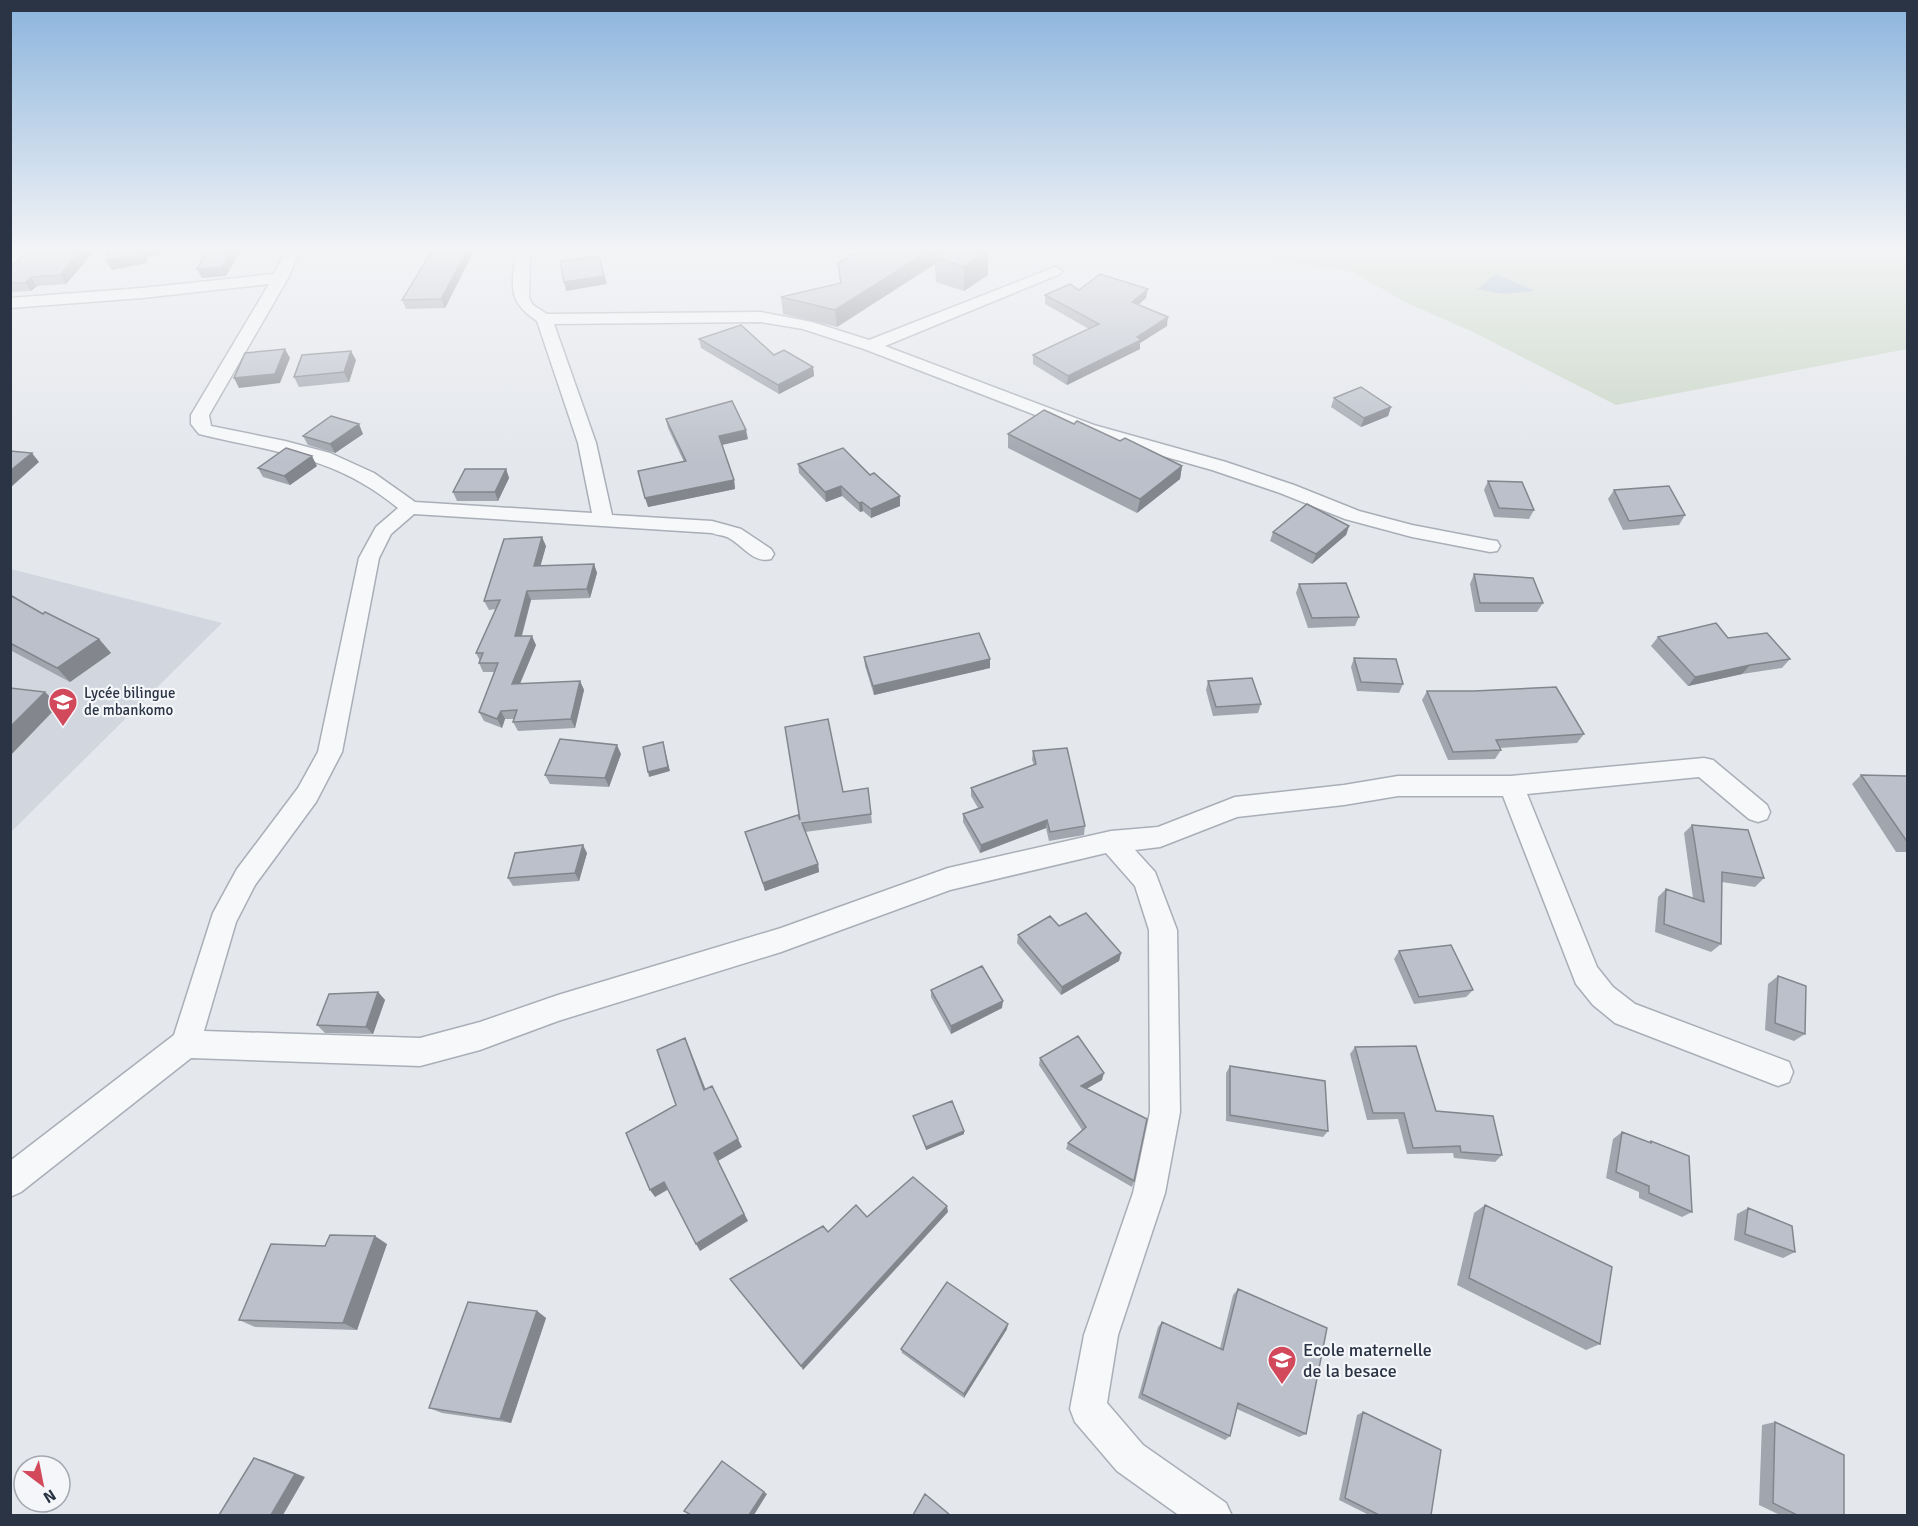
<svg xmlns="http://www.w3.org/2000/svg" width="1918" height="1526" font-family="Signika,sans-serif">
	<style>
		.built { fill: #d2d6de }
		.green { fill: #c9d6c5 }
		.water { fill: #9fb4cc }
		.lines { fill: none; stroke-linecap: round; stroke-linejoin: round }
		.minor-casing { stroke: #a9aeb7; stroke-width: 3 }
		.minor { fill: #f7f8fa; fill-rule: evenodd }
		.wall { fill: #a1a5ae }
		.shaded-wall { fill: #83868d }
		.building { fill: #bbc0ca; stroke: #83868d; stroke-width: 1.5 }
		.labels { text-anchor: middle; stroke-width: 4.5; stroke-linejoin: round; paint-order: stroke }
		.poi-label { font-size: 15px; fill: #2b3445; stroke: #f4f6f9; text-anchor: start }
		.near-poi-label { font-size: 18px; fill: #2b3445; stroke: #f4f6f9; text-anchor: start }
	</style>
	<rect width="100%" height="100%" fill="#e4e7ec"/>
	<!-- built -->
	<path class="built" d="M11,569L222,623L11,832Z"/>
	<!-- green -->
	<path class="green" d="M551,249H706L689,258Z
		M1203,249H1907V349L1616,405L1473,332L1405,302L1352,272Z"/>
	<!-- water -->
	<path class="water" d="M1496,274L1535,291L1504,294L1477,289Z"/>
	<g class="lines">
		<!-- minor casing -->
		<g class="minor-casing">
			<path id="minor" d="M13,249H29L15,262L10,263V251Z
				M287,249H301L288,278L209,415L211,426L285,441L330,453L374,473L415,502L592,513L578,443L537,321C505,300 513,284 516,249H530L529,298L533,305L547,314L761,312L812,322L869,340L1055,267L1062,271L1060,274L885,346L1094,425L1226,462L1294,485L1359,511L1412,525L1490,540L1497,541L1500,546L1497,551L1490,552L1412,537L1345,519L1280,493L1212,470L1082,433L864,349L803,329L761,322L554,324L596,443L612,515L712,521L741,529L771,549L774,554L771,559C753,564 742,544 727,537C722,535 716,535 712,533L414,514L391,534L379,558L342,752L316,802L255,885L236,922L204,1031L420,1038L480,1022L558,995L781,928L948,868L1111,831L1158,827L1235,797L1344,785L1398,776H1511L1704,758L1713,760L1767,805L1770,812L1767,819L1758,822L1749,819L1699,777L1527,794L1597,967L1613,987L1635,1004L1789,1062L1793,1072L1789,1082L1778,1086L1615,1023L1593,1005L1576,984L1503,796H1398L1344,805L1237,817L1160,847L1135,850L1155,872L1177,930L1180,1112L1165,1193L1118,1335L1107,1403L1143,1445L1226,1503L1232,1516H1180L1117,1471L1075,1422L1070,1409L1084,1335L1133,1193L1150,1112L1149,930L1135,886L1106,853L950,890L781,952L558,1021L480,1050L420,1066L191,1058L21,1192L10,1197V1161L174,1035L213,913L237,869L298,788L318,752L359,558L376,527L398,508C333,455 276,453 199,434L191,424V415L269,284L142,298L10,308V298L142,288L274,274Z"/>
		</g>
		<!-- minor -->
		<use href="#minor" class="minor"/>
	</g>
	<!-- wall -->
	<path class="wall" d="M31,249H96L66,284L37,286L31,291L10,292V267Z
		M433,249H475L445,308L406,309L402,300Z
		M862,249H938V255L988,275L964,291L936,282L935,264L837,327L783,314L781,297L840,283L838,263Z
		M1079,290L1146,298L1138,305L1167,326L1140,343V349L1067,385L1033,364V355L1089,329L1045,304V295Z
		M699,339L774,355L813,367L814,376L779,394L701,348Z
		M356,360L349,382L299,387L294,377Z
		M1334,398L1391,407L1388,416L1361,427L1331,407Z
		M666,419L748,439L722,445L734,480L735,489L648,507L684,462L668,428Z
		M1074,424L1182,466L1180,479L1137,513L1008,448V434Z
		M363,434L335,453L308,445L303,436Z
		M798,464L900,506L871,518L863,511L860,512L842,496L826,502L799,473Z
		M317,466L290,485L263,477L258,468Z
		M506,469L509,478L498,501H457L453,492Z
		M1488,481L1534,510L1529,519L1494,517L1484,490Z
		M1614,490L1685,515L1679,525L1623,530L1608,499Z
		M1349,526L1346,535L1312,564L1270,541L1273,532Z
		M546,546L540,566L594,564L597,573L590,598L531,600L522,636L536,645L520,684L580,681L584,690L575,728L518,731L513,722L514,719H505L502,728L484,721L479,712L494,672H483L479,663L480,661L476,653L496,609L489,610L484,601Z
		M1474,574L1543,603L1537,612H1475L1470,584Z
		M1299,584L1359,617L1355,626L1308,628L1296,593Z
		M10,595L43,614L99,639L111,653L70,682L10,650Z
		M1658,637L1728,638L1790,659L1782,668L1742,674L1688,686L1651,646Z
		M864,657L990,659V668L874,695L865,666Z
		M1354,658L1403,684L1399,693L1357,691L1351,667Z
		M1208,681L1261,704L1258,713L1213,716L1206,690Z
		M1427,691L1584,734L1577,743L1500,748L1501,750L1495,759L1448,760L1422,700Z
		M1033,751L1085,826L1084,835L1049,841L1046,828L980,853L963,822V814L978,808L971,796V788L1034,765L1032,760Z
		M621,754L609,787L550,784L545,775Z
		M1861,775L1908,778V852H1896L1852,784Z
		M868,788L872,823L805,832L818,864L819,872L765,891L745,832L800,820L843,792Z
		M1692,825L1764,878L1755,887L1722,882L1721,944L1711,952L1655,932L1658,897L1666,889L1693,898L1684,833Z
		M587,853L579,881L513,886L508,878Z
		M1059,926L1121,953L1119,961L1061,995L1017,943L1018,935Z
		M1399,951L1473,990L1466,997L1414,1004L1394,959Z
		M1778,976L1805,1034L1794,1041L1765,1030L1768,984Z
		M931,990L1002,1008L951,1034L931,997Z
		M378,992L385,1000L373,1034L325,1033L317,1025Z
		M1355,1047L1436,1111L1502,1155L1495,1162L1454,1158L1453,1153L1407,1154L1398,1119L1367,1120L1350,1054Z
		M1040,1058L1102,1080L1086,1089L1134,1181L1132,1187L1066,1149L1068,1143L1082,1130L1039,1065Z
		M1230,1066L1328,1131L1323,1137L1226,1121V1073Z
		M913,1116L964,1134L926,1150L914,1119Z
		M1622,1132L1649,1142L1651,1141L1692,1212L1682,1217L1639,1198V1192L1606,1178L1613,1139Z
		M1485,1205L1600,1344L1586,1350L1457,1285L1474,1213Z
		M1748,1208L1795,1252L1783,1258L1734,1240L1737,1214Z
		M387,1244L357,1330L255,1327L239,1320Z
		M1238,1289L1306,1434L1299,1437L1237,1409L1230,1436L1225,1440L1138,1398L1158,1327L1162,1322L1220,1348L1233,1295Z
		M537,1311L546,1318L511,1423L442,1413L429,1408Z
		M1007,1329L964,1398L902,1353L901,1349Z
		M1363,1412L1431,1515H1369L1339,1500L1357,1415Z
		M1775,1422L1844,1515H1780L1759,1505L1762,1425Z"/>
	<!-- shaded-wall -->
	<path class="shaded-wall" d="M83,249H96L66,284L60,275Z
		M142,249H183L147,257V263L112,270L106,261Z
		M232,249H242L226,276L202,278L197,269Z
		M309,249H337L336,251L311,254Z
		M468,249H475L445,308L441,299Z
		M932,249H938V258L935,257V264L837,327L835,310Z
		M988,250V275L964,291V267Z
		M599,256L607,284L566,291L564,282Z
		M31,277L37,286L31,291L25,283Z
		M1148,289L1146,298L1131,311L1132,302Z
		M1168,317L1167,326L1140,343V349L1067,385L1068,376L1137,337Z
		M285,349L290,358L280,383L239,388L234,378Z
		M351,351L356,360L349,382L344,372Z
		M813,367L814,376L779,394L778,385Z
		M1391,407L1388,416L1361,427L1364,418Z
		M359,424L363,434L335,453L330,444Z
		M746,430L748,439L721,445L719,436Z
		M32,453L39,462L10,488V471Z
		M312,456L317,466L290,485L284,476Z
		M1182,466L1180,479L1137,513L1140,499Z
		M506,469L509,478L498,501L495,492Z
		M734,480L735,489L648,507L645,498Z
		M841,486L842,496L826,502L825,492Z
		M900,496V506L871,518V509Z
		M862,502L863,511L860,512L859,503Z
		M1349,526L1346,535L1312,564L1316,554Z
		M542,537L546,546L538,575L534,566Z
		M594,564L597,573L590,598L587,589Z
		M527,591L531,600L519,645L515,636Z
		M532,636L536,645L516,693L512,684Z
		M99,639L111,653L70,682L57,668Z
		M990,659V668L874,695L873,686Z
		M1750,665L1742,674L1688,686L1695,677Z
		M580,681L584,690L575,728L571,719Z
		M45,692L59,705L10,756V727Z
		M501,711L505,719L502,728L497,719Z
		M663,742L670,771L649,777L648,772Z
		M617,745L621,754L609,787L605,778Z
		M1047,820L1046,828L980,853L981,845Z
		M583,845L587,853L579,881L575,873Z
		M818,864L819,872L765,891L763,883Z
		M1121,953L1119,961L1061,995L1062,987Z
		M378,992L385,1000L373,1034L366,1027Z
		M1003,1001L1002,1008L951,1034V1026Z
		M685,1038L689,1047L709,1098L704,1090Z
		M1104,1073L1102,1080L1079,1093L1081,1086Z
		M964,1131V1134L926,1150V1147Z
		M738,1139L742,1147L718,1161L748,1221L700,1251L696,1244L714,1153Z
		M664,1182L669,1189L655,1197L650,1190Z
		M947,1206L948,1212L803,1370L801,1366Z
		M375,1236L387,1244L357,1330L343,1323Z
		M537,1311L546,1318L511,1423L500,1419Z
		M1008,1324L1007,1329L964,1398V1394Z
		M254,1458L265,1461L305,1477L283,1515H271Z
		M722,1461L767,1494L754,1515H749Z"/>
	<!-- building -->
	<path class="building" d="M31,249H83L60,275L31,277L25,283H10V267Z
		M108,249H142L141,255L106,261Z
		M204,249H232L222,267L197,269L207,249Z
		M433,249H468L441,299L402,300Z
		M862,249H932L835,310L781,297L841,283L838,263Z
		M948,249H984L988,250L964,267L935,257Z
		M599,256L604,276L564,282L560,261Z
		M1100,274L1148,289L1132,302L1168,317L1137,337L1141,340L1068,376L1033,355L1099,324L1045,295L1070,284L1079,290Z
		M741,325L774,355L784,350L813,367L778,385L699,339Z
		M285,349L275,374L234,378L245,353Z
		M351,351L344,372L294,377L302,355Z
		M1361,387L1391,407L1364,418L1334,398Z
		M732,401L746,430L719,436L734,480L645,498L638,471L686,461L666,419Z
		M1044,410L1074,424L1077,421L1120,441L1125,438L1182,466L1140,499L1008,434Z
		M331,416L359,424L330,444L303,436Z
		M286,448L312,456L284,476L258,468Z
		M843,448L870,475L874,473L900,496L871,509L862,502L859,503L841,486L825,492L798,464Z
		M10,451L32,453L10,471Z
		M465,469H506L495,492H453Z
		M1488,481L1522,482L1534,510L1499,508Z
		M1669,486L1685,515L1629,521L1614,490Z
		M1307,504L1349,526L1316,554L1273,532Z
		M542,537L534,566L594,564L587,589L527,591L515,636H532L512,684L580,681L571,719L513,722L517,710L501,711L497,719L479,712L498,663H479L483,653H476L500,600L484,601L504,539Z
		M1474,574L1533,578L1543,603H1480Z
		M1346,583L1359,617L1312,618L1299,584Z
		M10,595L43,614L45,612L99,639L57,668L10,643Z
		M1716,623L1728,638L1767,633L1790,659L1750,665L1695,677L1658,637Z
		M979,633L990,659L873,686L864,657Z
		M1354,658L1396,659L1403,684L1361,682Z
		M1252,678L1261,704L1216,707L1208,681Z
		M1556,687L1584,734L1496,740L1501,750L1453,752L1427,691H1474Z
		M10,688L45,692L10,727Z
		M828,719L843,792L868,788L871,814L802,823L818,864L763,883L745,832L798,815L800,820L785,727Z
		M560,739L617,745L605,778L545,775Z
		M663,742L668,767L648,772L643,747Z
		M1067,748L1085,826L1050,832L1047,820L981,845L963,814L983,807L971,788L1036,764L1033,751Z
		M1861,775L1906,776L1908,778V843Z
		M1692,825L1748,830L1764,878L1722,872L1721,944L1664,924L1666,889L1704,902Z
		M583,845L575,873L508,878L515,853Z
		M1086,913L1121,953L1062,987L1018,935L1050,916L1059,926Z
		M1451,945L1473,990L1419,997L1399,951Z
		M982,966L1003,1001L951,1026L931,990Z
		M1778,976L1806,986L1805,1034L1775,1023Z
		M378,992L366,1027L317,1025L329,994Z
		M1078,1036L1104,1073L1081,1086L1147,1119L1134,1181L1068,1143L1086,1127L1040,1058Z
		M685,1038L704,1090L712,1086L738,1139L714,1153L744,1214L696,1244L664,1182L650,1190L626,1133L676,1105L657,1050Z
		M1416,1046L1436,1111L1493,1116L1502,1155L1461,1152L1460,1146L1413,1148L1404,1113H1373L1355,1047Z
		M1230,1066L1325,1081L1328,1131L1230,1115Z
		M952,1101L964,1131L926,1147L913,1116Z
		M1622,1132L1651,1143V1141L1689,1156L1692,1212L1649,1193V1186L1616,1172Z
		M913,1177L947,1206L801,1366L730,1279L823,1226L828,1232L856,1205L867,1217Z
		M1485,1205L1612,1267L1600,1344L1469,1278Z
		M1748,1208L1792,1226L1795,1252L1745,1234Z
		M330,1235L375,1236L343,1323L239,1320L271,1244L325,1246Z
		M947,1282L1008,1324L964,1394L901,1349Z
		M1238,1289L1327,1328L1306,1434L1238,1403L1230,1436L1142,1394L1162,1322L1223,1350Z
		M468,1302L537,1311L500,1419L429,1408Z
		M1363,1412L1441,1450L1431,1515H1379L1345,1498Z
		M1775,1422L1844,1455V1515H1797L1773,1503Z
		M254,1458L295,1474L271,1515H219Z
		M722,1461L764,1492L749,1515H691L684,1511Z
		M925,1494L950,1515H913Z"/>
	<!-- sky -->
	<linearGradient id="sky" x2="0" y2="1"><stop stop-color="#8bb4dd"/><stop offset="0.54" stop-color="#f3f4f6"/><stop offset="1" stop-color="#f3f4f6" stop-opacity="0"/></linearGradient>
	<rect width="1918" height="462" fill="url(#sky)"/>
	<!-- icons -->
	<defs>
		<g id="school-pin" transform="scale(1.5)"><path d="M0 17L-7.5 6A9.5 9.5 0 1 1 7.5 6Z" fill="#d1495b" stroke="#f4f6f9"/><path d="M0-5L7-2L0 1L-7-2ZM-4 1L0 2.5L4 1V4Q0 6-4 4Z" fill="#fff"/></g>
	</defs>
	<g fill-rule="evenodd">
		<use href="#school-pin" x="63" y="702"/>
		<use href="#school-pin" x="1282" y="1360"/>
	</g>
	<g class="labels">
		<!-- poi labels -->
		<g class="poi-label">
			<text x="84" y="698">Lycée bilingue<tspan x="84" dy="17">de mbankomo</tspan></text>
		</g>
		<!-- near-poi labels -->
		<g class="near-poi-label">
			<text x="1303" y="1356">Ecole maternelle<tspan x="1303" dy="21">de la besace</tspan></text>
		</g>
	</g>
	<!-- border -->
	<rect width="1918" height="1526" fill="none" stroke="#2b3445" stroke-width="24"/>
	<!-- north arrow -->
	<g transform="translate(42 1484) rotate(148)"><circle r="28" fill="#f4f6f9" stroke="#a4a8b1" stroke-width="1.5"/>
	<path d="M0-4.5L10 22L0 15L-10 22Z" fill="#d1495b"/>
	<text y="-9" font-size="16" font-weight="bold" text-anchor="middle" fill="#2b3445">N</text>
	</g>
</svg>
